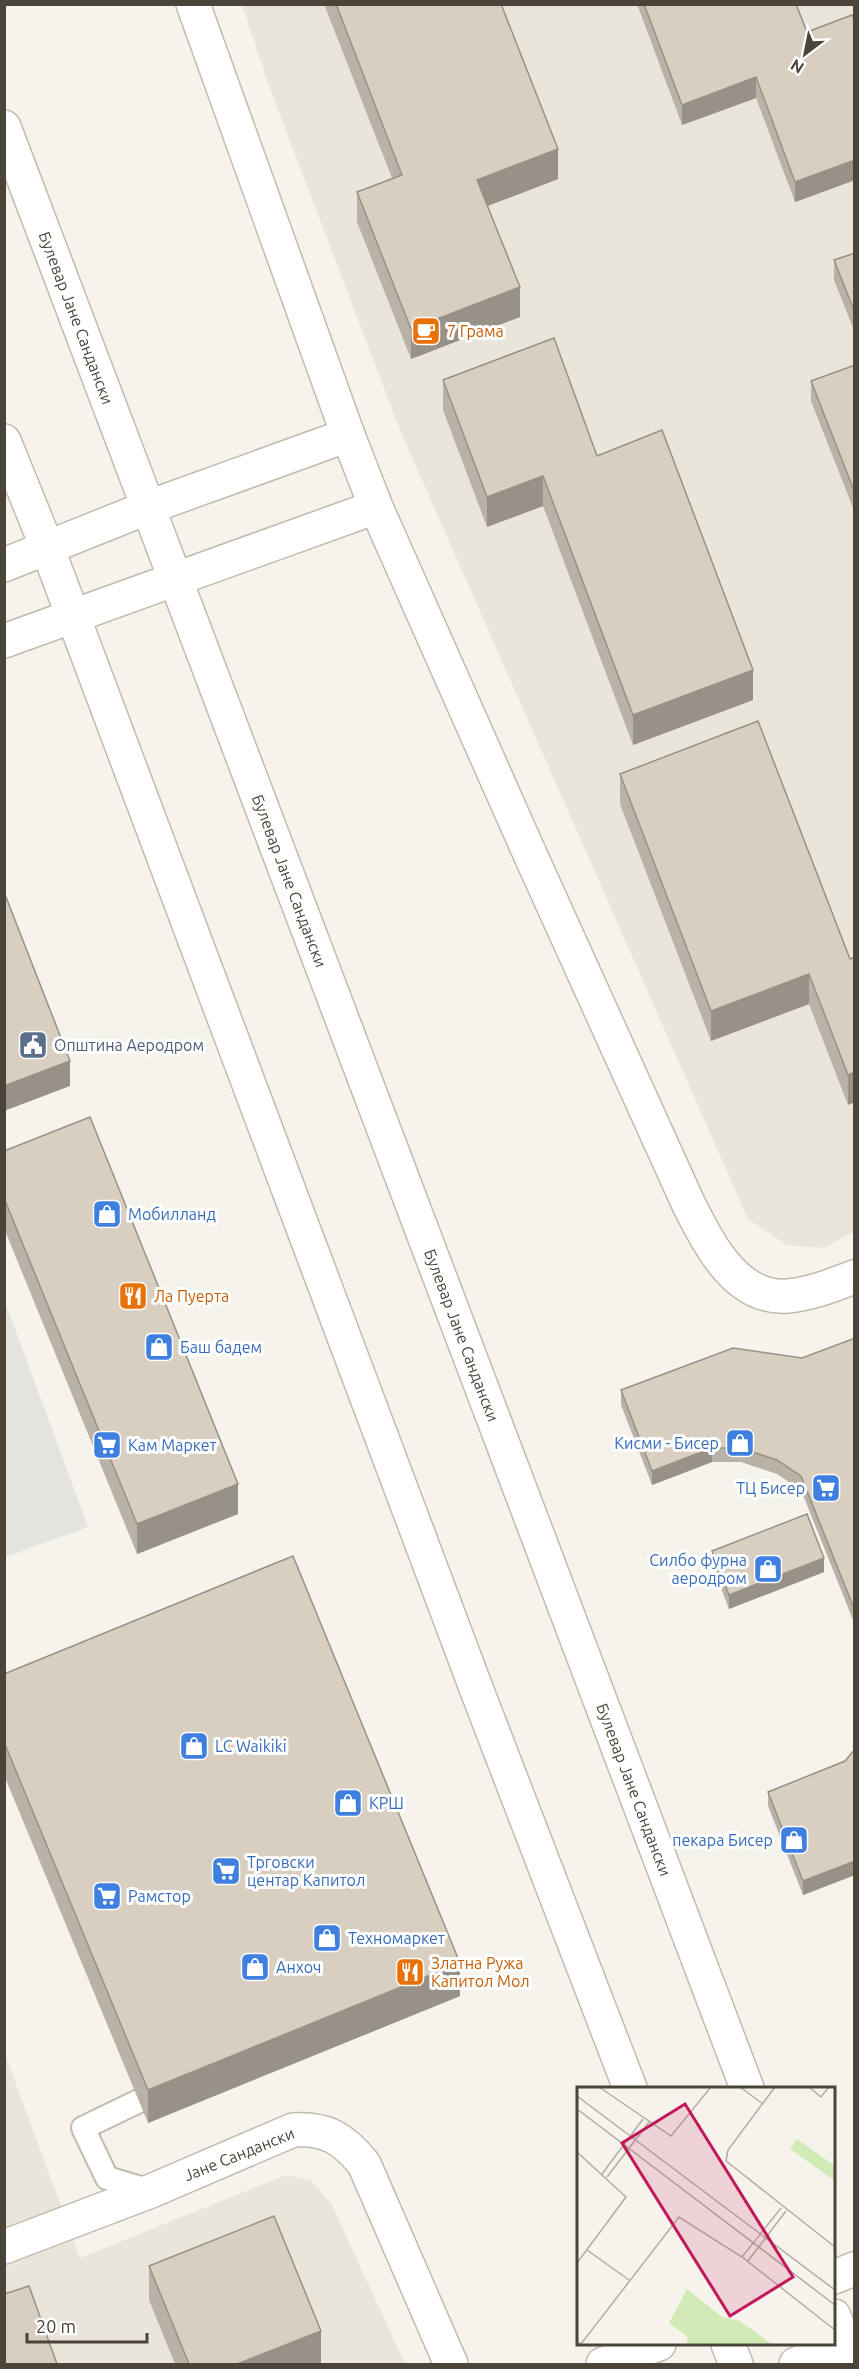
<svg xmlns="http://www.w3.org/2000/svg" width="859" height="2369" font-family="Ubuntu,sans-serif">
	<style>
		.residential { fill: #eae5da }
		.parking { fill: #e5e3e0 }
		.lines { fill: none; stroke-linecap: round; stroke-linejoin: round }
		.service-casing { stroke: #c2bbae; stroke-width: 26 }
		.minor-casing { stroke: #c2bbae; stroke-width: 36 }
		.tertiary-casing { stroke: #c2bbae; stroke-width: 36 }
		.service { stroke: #fff; stroke-width: 22 }
		.minor { stroke: #fff; stroke-width: 33 }
		.tertiary { stroke: #fff; stroke-width: 33 }
		.wall { fill: #bab2a6 }
		.shaded-wall { fill: #979187 }
		.building { fill: #d8cfc1; stroke: #979187; stroke-width: 1.5 }
		.labels { text-anchor: middle; stroke-width: 6; stroke-linejoin: round; paint-order: stroke }
		.street-label { font-size: 16px; fill: #4b4439; stroke: #fff }
		.food-label { font-size: 16px; fill: #c56008; stroke: #fff; text-anchor: start }
		.service-label { font-size: 16px; fill: #4e5e75; stroke: #fff; text-anchor: start }
		.shop-label { font-size: 16px; fill: #366cbe; stroke: #fff; text-anchor: start }
		.inset-road { fill: none; stroke: #b2ada4; stroke-width: 1.5 }
		.view { fill: #c2185b; fill-opacity: 0.15; stroke: #c2185b; stroke-width: 3 }
		.inset-edge { fill: none; stroke: #4b4439; stroke-width: 3 }
	</style>
	<rect width="100%" height="100%" fill="#f6f3ec"/>
	<!-- residential -->
	<path class="residential" d="M242,5H854V1232L823,1248L787,1245L748,1219L400,430L269,86Z
		M4,2051L80,2258L286,2175L311,2180L332,2205L405,2364H5Z"/>
	<!-- parking -->
	<path class="parking" d="M4,1299L88,1527L5,1557H4Z"/>
	<g class="lines">
		<!-- service casing -->
		<g class="service-casing">
			<path id="service" d="M139,2101L83,2128L107,2178L151,2191"/>
		</g>
		<!-- minor casing -->
		<g class="minor-casing">
			<path id="minor" d="M193,4L348,435L376,507L529,852L689,1205C709,1244 736,1300 788,1296C811,1294 833,1285 854,1277
				M4,565L149,507L348,435
				M4,641L376,507
				M4,2247L151,2191L293,2130C326,2128 343,2138 364,2164L451,2364
				M834,2277L854,2269
				M603,2364L659,2344
				M796,2364L854,2342"/>
		</g>
		<!-- tertiary casing -->
		<g class="tertiary-casing">
			<g id="tertiary">
				<path id="s1" d="M4,127L747,2088"/>
				<path d="M4,441L47,547L476,1688L630,2088"/>
				<path d="M834,2316L852,2364"/>
				<path d="M728,2344L736,2364"/>
			</g>
		</g>
		<!-- service -->
		<use href="#service" class="service"/>
		<!-- minor -->
		<use href="#minor" class="minor"/>
		<!-- tertiary -->
		<use href="#tertiary" class="tertiary"/>
	</g>
	<!-- wall -->
	<path class="wall" d="M324,4H501L558,179L488,206L520,317L411,359L357,222V192L392,178Z
		M637,4H796L807,32L855,22V180L795,202L756,98L682,125Z
		M855,253V333L834,280V260Z
		M855,365V513L811,401V381Z
		M443,380L597,456L753,700L633,745L543,506L487,527L443,410Z
		M620,774L850,959L848,1105L809,1004L711,1041L620,804Z
		M4,1151L238,1514L137,1554L4,1228Z
		M855,1338V1625L801,1490L777,1474L741,1462H712L652,1485L621,1405V1390L802,1358Z
		M712,1551L824,1572L729,1609L712,1565Z
		M4,1674L460,1996L148,2123L4,1775Z
		M855,1749V1875L803,1895L768,1806V1792L845,1761Z
		M149,2266L321,2364H175L149,2300Z"/>
	<!-- shaded-wall -->
	<path class="shaded-wall" d="M756,77V98L682,125V105Z
		M558,149V179L477,210V180Z
		M855,160V180L795,202V182Z
		M520,287V317L411,359V329Z
		M543,476V506L487,527V497Z
		M753,670V700L633,745V715Z
		M809,974V1004L711,1041V1011Z
		M70,1061V1086L4,1111V1086Z
		M855,1072V1102L848,1105V1075Z
		M712,1448V1462L652,1485V1471Z
		M238,1484V1514L137,1554V1524Z
		M824,1558V1572L729,1609V1595Z
		M855,1861V1875L803,1895V1881Z
		M460,1963V1996L148,2123V2090Z
		M321,2331V2364H237Z"/>
	<!-- building -->
	<path class="building" d="M336,4H501L558,149L477,180L520,287L411,329L357,192L402,175Z
		M644,4H796L807,32L852,15L855,22V160L795,182L756,77L682,105Z
		M855,253V313L834,260Z
		M554,338L597,456L662,430L753,670L633,715L543,476L487,497L443,380Z
		M855,365V493L811,381Z
		M758,721L850,959L855,957V1072L848,1075L809,974L711,1011L620,774Z
		M4,892L70,1061L4,1086Z
		M90,1117L238,1484L137,1524L4,1198V1151Z
		M855,1338V1611L801,1476L777,1460L741,1448H712L652,1471L621,1390L733,1348L802,1358Z
		M807,1514L824,1558L729,1595L712,1551Z
		M293,1556L460,1963L148,2090L4,1742V1674Z
		M855,1749V1861L803,1881L768,1792L845,1761Z
		M274,2216L321,2331L237,2364H189L149,2266Z
		M29,2286L57,2364H4V2294Z"/>
	<!-- icons -->
	<defs>
		<g id="cafe-square" transform="scale(1.5)"><rect x="-9" y="-9" width="18" height="18" rx="4" fill="#e8710a" stroke="#fff"/><path d="M-5.5-4.5H6V0H3Q3 3.5 0 3.5H-2.5Q-5.5 3.5-5.5 0ZM3-3.2v2h1.7v-2ZM-6 4.5H4V6H-6Z" fill="#fff"/></g>
		<g id="civic-square" transform="scale(1.5)"><rect x="-9" y="-9" width="18" height="18" rx="4" fill="#5c6f8a" stroke="#fff"/><path d="M-.6-6.5H3V-4.5H.6V-3L4-1V1h2V6H-6V1h2V-1L-.6-3ZM-1.2 2.5V6h2.4V2.5Z" fill="#fff"/></g>
		<g id="shop-square" transform="scale(1.5)"><rect x="-9" y="-9" width="18" height="18" rx="4" fill="#3f7fe0" stroke="#fff"/><path d="M-5-2.5h2.3a2.7 3.5 0 0 1 5.4 0H5L5.5 6h-11ZM-1.5-2.5h3a1.5 2.3 0 0 0-3 0Z" fill="#fff"/></g>
		<g id="restaurant-square" transform="scale(1.5)"><rect x="-9" y="-9" width="18" height="18" rx="4" fill="#e8710a" stroke="#fff"/><path d="M-5-6h1v4h1v-4h1v4h1v-4h1v5L-1.5 .5V6h-2V.5L-5-1ZM5-6V6H3V1.5H1.5Q1.5-4 5-6Z" fill="#fff"/></g>
		<g id="supermarket-square" transform="scale(1.5)"><rect x="-9" y="-9" width="18" height="18" rx="4" fill="#3f7fe0" stroke="#fff"/><path d="M-6-5.5h2.5l.6 2H6L4.5 2H-2.5L-4.4-4H-6ZM-1.5 3.2a1.3 1.3 0 1 0 .1 0ZM3 3.2a1.3 1.3 0 1 0 .1 0Z" fill="#fff"/></g>
	</defs>
	<g fill-rule="evenodd">
		<use href="#cafe-square" x="426" y="331"/>
		<use href="#civic-square" x="33" y="1045"/>
		<use href="#shop-square" x="107" y="1214"/>
		<use href="#restaurant-square" x="133" y="1296"/>
		<use href="#shop-square" x="159" y="1347"/>
		<use href="#shop-square" x="740" y="1443"/>
		<use href="#supermarket-square" x="107" y="1445"/>
		<use href="#supermarket-square" x="826" y="1488"/>
		<use href="#shop-square" x="768" y="1569"/>
		<use href="#shop-square" x="194" y="1746"/>
		<use href="#shop-square" x="348" y="1803"/>
		<use href="#shop-square" x="794" y="1840"/>
		<use href="#supermarket-square" x="226" y="1871"/>
		<use href="#supermarket-square" x="107" y="1896"/>
		<use href="#shop-square" x="327" y="1938"/>
		<use href="#shop-square" x="255" y="1967"/>
		<use href="#restaurant-square" x="410" y="1972"/>
	</g>
	<g class="labels">
		<!-- street labels -->
		<g class="street-label">
			<text dy="6" stroke="none"><textPath href="#s1" startOffset="204">Булевар Јане Сандански</textPath></text>
			<text dy="6" stroke="none"><textPath href="#s1" startOffset="806">Булевар Јане Сандански</textPath></text>
			<text dy="6" stroke="none"><textPath href="#s1" startOffset="1292">Булевар Јане Сандански</textPath></text>
			<text dy="6" stroke="none"><textPath href="#s1" startOffset="1778">Булевар Јане Сандански</textPath></text>
			<text transform="translate(239 2154) rotate(-22)" y="6">Јане Сандански</text>
		</g>
		<!-- food labels -->
		<g class="food-label">
			<text x="447" y="337">7 Грама</text>
			<text x="154" y="1302">Ла Пуерта</text>
			<text x="431" y="1969">Златна Ружа<tspan x="431" dy="18">Капитол Мол</tspan></text>
		</g>
		<!-- service labels -->
		<g class="service-label">
			<text x="54" y="1051">Општина Аеродром</text>
		</g>
		<!-- shop labels -->
		<g class="shop-label">
			<text x="128" y="1220">Мобилланд</text>
			<text x="180" y="1353">Баш бадем</text>
			<text x="719" y="1449" text-anchor="end">Кисми - Бисер</text>
			<text x="128" y="1451">Кам Маркет</text>
			<text x="805" y="1494" text-anchor="end">ТЦ Бисер</text>
			<text x="747" y="1566" text-anchor="end">Силбо фурна<tspan x="747" dy="18">аеродром</tspan></text>
			<text x="215" y="1752">LC Waikiki</text>
			<text x="369" y="1809">КРШ</text>
			<text x="773" y="1846" text-anchor="end">пекара Бисер</text>
			<text x="247" y="1868">Трговски<tspan x="247" dy="18">центар Капитол</tspan></text>
			<text x="128" y="1902">Рамстор</text>
			<text x="348" y="1944">Техномаркет</text>
			<text x="276" y="1973">Анхоч</text>
		</g>
	</g>
	<!-- overview -->
	<g transform="translate(577 2087)">
		<rect width="258" height="258" fill="#f6f3ec"/>
		<path d="M220,52L258,79V94L213,62ZM110,202L145,230L163,234L196,258H109L111,250L92,236Z" fill="#d2eab5"/>
		<path class="inset-road" d="M22,0L94,49L134,0M163,0L186,17M198,0L151,63L149,74L258,160M232,0L244,10L252,0M0,9L258,203M0,22L258,218M0,65L49,110L0,176M25,87L66,32M30,90L72,35M10,163L52,193M165,170L204,121M171,174L209,124M0,254L4,257L102,130L165,170L258,243"/>
		<path class="view" d="M108,17L216,190L153,229L45,56Z"/>
		<rect width="258" height="258" class="inset-edge"/>
	</g>
	<!-- border -->
	<rect width="859" height="2369" fill="none" stroke="#4b4439" stroke-width="12"/>
	<!-- north arrow -->
	<g transform="translate(805 54) rotate(212)" stroke="#ffffff" stroke-width="4.5" paint-order="stroke">
	<path d="M0-4.5L10 22L0 15L-10 22Z" fill="#4b4439"/>
	<text y="-9" font-size="16" font-weight="bold" text-anchor="middle" fill="#4b4439">N</text>
	</g>
	<!-- scale -->
	<path d="M27 2333v9h120v-9" fill="none" stroke="#4b4439" stroke-width="3"/>
	<text x="36" y="2333" font-size="18" fill="#4b4439" stroke="#ffffff" stroke-width="4.5" paint-order="stroke">20 m</text>
</svg>
